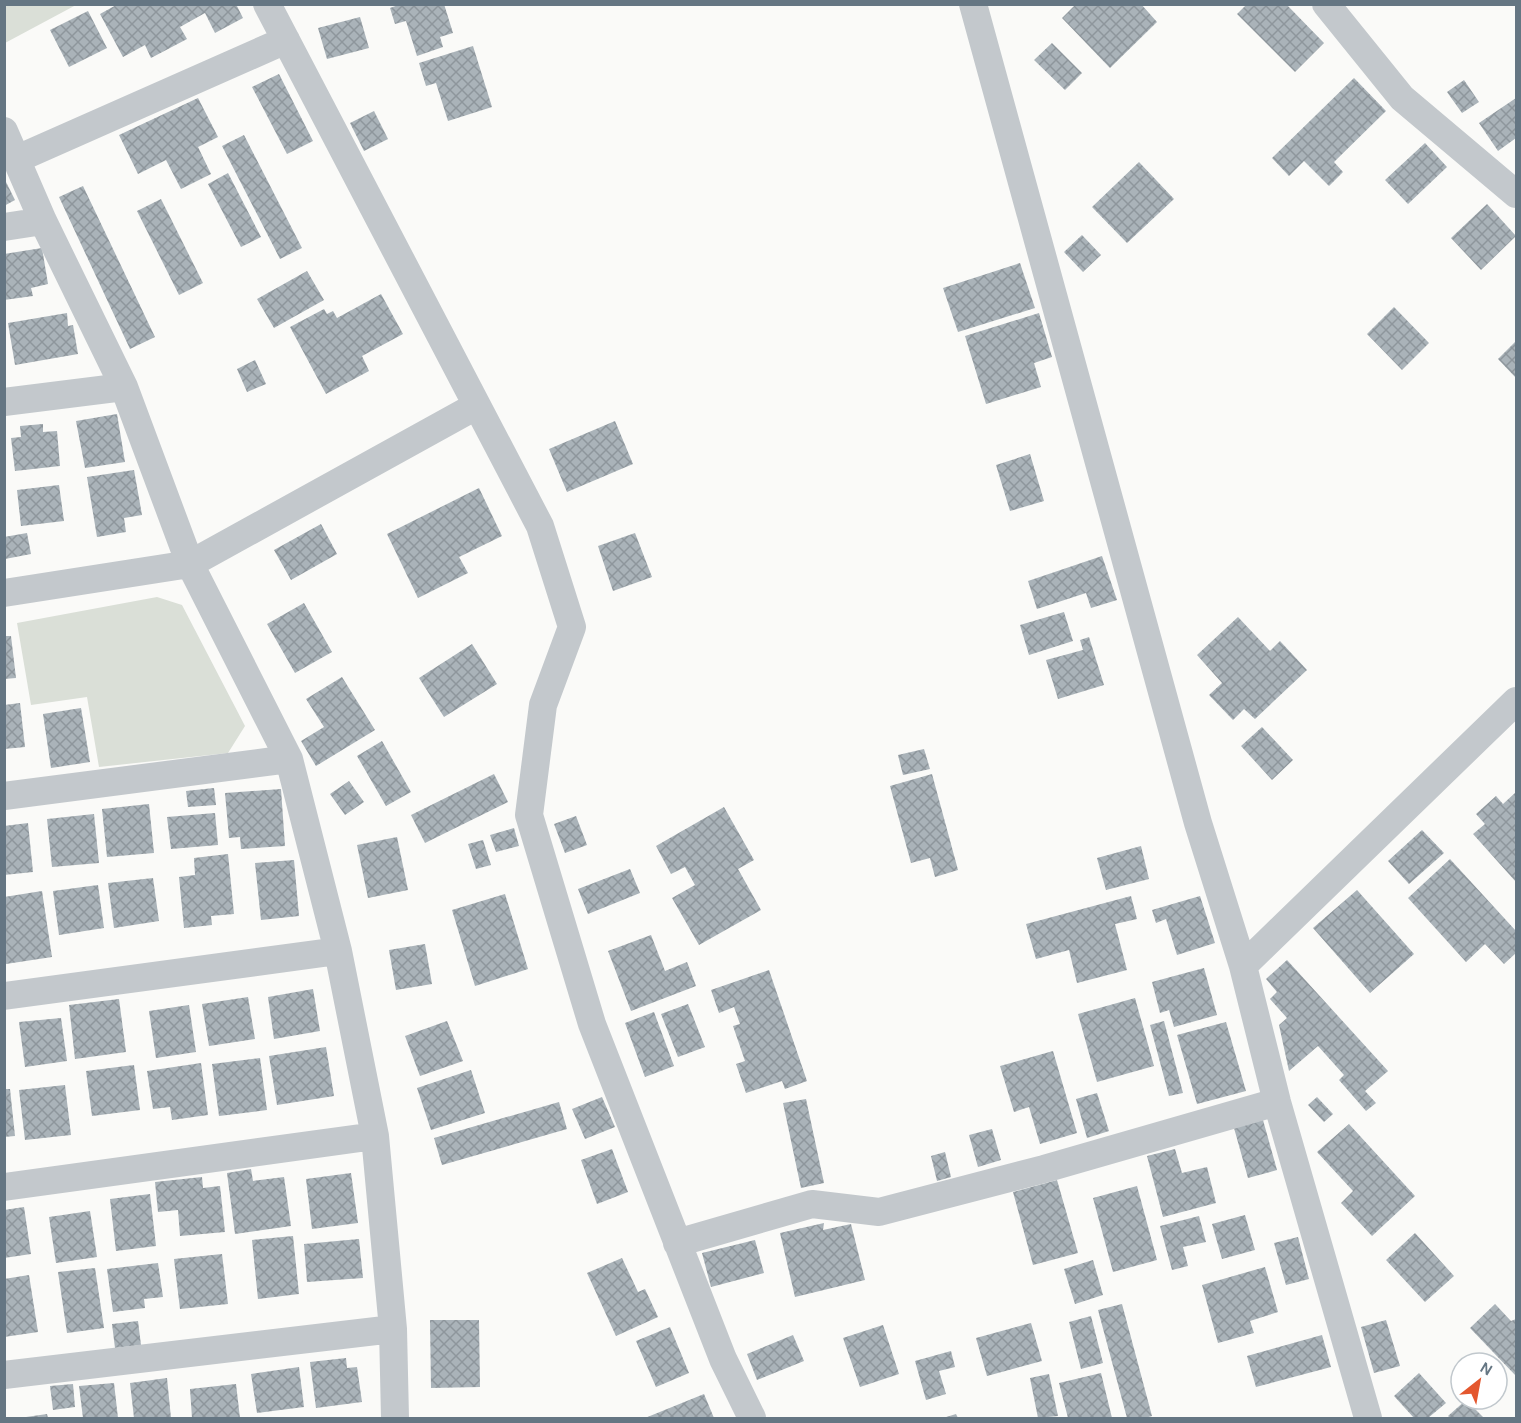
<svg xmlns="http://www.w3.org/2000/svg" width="1521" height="1423" font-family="Karla,sans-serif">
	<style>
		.park { fill: #dadfd7 }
		.building { fill: url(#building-cross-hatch) }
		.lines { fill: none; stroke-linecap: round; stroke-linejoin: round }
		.street { stroke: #c3c8cc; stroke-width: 28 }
	</style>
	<defs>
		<pattern id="building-cross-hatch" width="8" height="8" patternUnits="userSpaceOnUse" patternTransform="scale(1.5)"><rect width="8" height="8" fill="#aab3b9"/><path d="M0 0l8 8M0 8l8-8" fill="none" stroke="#8e969c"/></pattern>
	</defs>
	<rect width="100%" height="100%" fill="#fafaf8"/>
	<!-- park -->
	<path class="park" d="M5,4H76V5L5,43Z
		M157,597L182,605L245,726L228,753L99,767L87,697L31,705L17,623Z"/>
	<!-- building -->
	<path class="building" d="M118,4H236L243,18L215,33L205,13L180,27L187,39L151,58L145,45L123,57L100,14Z
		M401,4H444L453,33L440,37L443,47L417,56L406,21L395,24L390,8Z
		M1076,4H1141L1157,22L1110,68L1062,18Z
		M1247,4H1286L1324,43L1295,72L1237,14Z
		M88,11L107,48L69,67L50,30Z
		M360,17L369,48L327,59L318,28Z
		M1052,43L1082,73L1065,90L1034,60Z
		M473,46L492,107L448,121L436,83L426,86L419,63Z
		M279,74L313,141L287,154L252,87Z
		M1354,78L1386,111L1334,162L1343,172L1329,186L1304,161L1289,176L1272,158Z
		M1464,80L1479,102L1462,113L1447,92Z
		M198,98L218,137L198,147L211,174L181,189L166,160L138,174L119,135Z
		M1516,98V138L1498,151L1479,123Z
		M374,111L388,139L364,151L350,123Z
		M244,135L302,248L280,259L222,146Z
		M1425,143L1447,167L1408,204L1385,180Z
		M1139,162L1174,199L1127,243L1092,207Z
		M228,173L261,237L241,247L208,184Z
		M4,178L15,200L4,206Z
		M83,186L155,337L130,349L59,197Z
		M161,199L203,283L179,295L137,211Z
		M1487,204L1516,236L1481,270L1451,238Z
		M1082,235L1101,255L1083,272L1064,252Z
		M42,248L48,284L31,288L33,296L4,300V254Z
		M1020,263L1035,308L958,332L943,288Z
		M307,271L324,300L274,328L257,299Z
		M381,294L403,334L362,356L369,371L326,394L290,327L324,309L327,314L333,311L337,318Z
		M1394,307L1429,343L1402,370L1367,334Z
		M67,313L68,326L73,325L78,354L15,365L8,323Z
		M1039,313L1052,357L1034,363L1041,387L986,404L965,336Z
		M1516,341V378L1498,359Z
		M255,360L266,384L247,392L237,369Z
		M117,414L125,462L85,468L76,421Z
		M615,421L633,464L567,492L549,449Z
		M43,424V432L57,431L60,466L15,471L11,438L21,437L20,426Z
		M1030,454L1044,501L1010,511L996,465Z
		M134,470L142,515L124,518L126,532L97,537L87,477Z
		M59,485L64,521L21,526L17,490Z
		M479,488L502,536L459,557L468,573L418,598L387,534Z
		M321,524L337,554L291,580L274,550Z
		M27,533L31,554L5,559L4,537Z
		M635,533L652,577L613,591L598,546Z
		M1102,556L1117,600L1091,608L1086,593L1037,609L1028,581Z
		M304,603L332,652L295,673L267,624Z
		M1064,612L1073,641L1029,655L1020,625Z
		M1238,617L1270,651L1280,641L1307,670L1255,719L1244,709L1233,720L1209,695L1222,683L1197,655Z
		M4,636H11L16,678L4,679Z
		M1089,637L1104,685L1058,699L1046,660L1083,650L1080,640Z
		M472,644L497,684L444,717L419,678Z
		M342,677L375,730L316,766L301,741L324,727L306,699Z
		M20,703L25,747L4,749V705Z
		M81,708L90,762L51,768L43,714Z
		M1262,727L1293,760L1272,780L1241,746Z
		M382,741L411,792L386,806L357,756Z
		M924,749L930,769L903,775L898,755Z
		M494,774L508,802L425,843L411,815Z
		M932,774L958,870L935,877L930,858L911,863L890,786Z
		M349,781L364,802L345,815L330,794Z
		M214,788L216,805L188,807L186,791Z
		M281,789L285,846L241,849L240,837L229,838L225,793Z
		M1516,792V882L1473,834L1485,824L1476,814L1496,796L1503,804Z
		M149,804L154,853L107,857L102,809Z
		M724,807L754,860L738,869L761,910L699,945L672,898L695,885L685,867L671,874L656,846Z
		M215,813L218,845L171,849L167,817Z
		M94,814L99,863L52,867L47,819Z
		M576,816L587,845L565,853L554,824Z
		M28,823L33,872L4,875V826Z
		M514,828L519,846L496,852L490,835Z
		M1422,830L1444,853L1409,884L1388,861Z
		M397,837L408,890L368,898L357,845Z
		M483,840L491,865L476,869L468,844Z
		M1141,846L1149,879L1106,890L1097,858Z
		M228,854L234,914L211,916L212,925L184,928L179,877L195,875L194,858Z
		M1450,859L1516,931V953L1504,964L1485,944L1466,962L1408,898Z
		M294,860L299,916L261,920L255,863Z
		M630,869L640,893L588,914L578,889Z
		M153,878L159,921L114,928L108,883Z
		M98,885L104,928L59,935L53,891Z
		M1357,890L1414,954L1370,993L1313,928Z
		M42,891L52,957L6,964L4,897Z
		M505,894L528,969L475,986L452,910Z
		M1131,896L1137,919L1115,924L1127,970L1077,983L1069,950L1036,959L1026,924Z
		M1200,896L1215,943L1177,955L1166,919L1156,923L1152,910Z
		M651,935L665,971L687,962L696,986L631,1011L608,951Z
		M425,944L432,984L396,990L389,950Z
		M1287,960L1388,1071L1365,1091L1376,1103L1366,1111L1339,1080L1344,1075L1318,1046L1289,1071L1279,1025L1287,1018L1270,999L1277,992L1266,979Z
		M1204,968L1217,1015L1174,1027L1169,1010L1160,1013L1152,982Z
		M769,970L807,1081L785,1089L782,1081L746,1093L736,1064L745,1061L733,1026L740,1024L734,1007L719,1013L711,990Z
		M313,989L320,1031L274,1039L268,997Z
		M248,997L255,1039L209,1046L202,1004Z
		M1135,998L1154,1066L1097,1082L1078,1014Z
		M119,999L126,1052L75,1059L69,1005Z
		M688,1004L705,1047L678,1057L661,1014Z
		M189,1005L196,1052L156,1058L149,1011Z
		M654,1012L674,1066L645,1077L625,1023Z
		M61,1018L67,1061L25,1067L19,1022Z
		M447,1021L463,1061L420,1076L405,1036Z
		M1164,1021L1183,1093L1169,1096L1150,1025Z
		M1226,1022L1246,1091L1197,1104L1177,1035Z
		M326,1047L334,1096L277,1105L269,1056Z
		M1053,1051L1077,1133L1040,1144L1029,1107L1014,1112L1000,1066Z
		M260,1058L267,1110L219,1116L212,1064Z
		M201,1063L208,1115L172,1120L170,1107L153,1109L147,1071Z
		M134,1065L140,1110L92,1116L86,1071Z
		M471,1070L485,1113L431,1130L417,1088Z
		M65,1085L71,1135L25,1140L19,1090Z
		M4,1089H10L15,1136L4,1137Z
		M1097,1093L1109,1131L1087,1138L1076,1099Z
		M602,1097L615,1127L585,1139L572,1109Z
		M1317,1097L1333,1114L1324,1122L1308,1105Z
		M806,1099L824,1183L801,1188L783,1103Z
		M559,1102L567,1129L442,1165L434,1138Z
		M1263,1120L1277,1170L1248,1178L1234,1128Z
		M1349,1124L1415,1196L1372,1236L1341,1203L1353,1191L1317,1152Z
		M992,1129L1001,1160L978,1167L969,1135Z
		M612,1149L628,1192L597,1204L581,1160Z
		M1175,1149L1182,1173L1207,1167L1216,1203L1163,1217L1147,1156Z
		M945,1152L951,1177L937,1181L931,1156Z
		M251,1169L253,1181L284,1177L291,1226L235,1234L227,1173Z
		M351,1173L358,1223L312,1229L306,1179Z
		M202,1177L203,1188L220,1186L225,1232L180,1236L178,1210L158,1212L155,1182Z
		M1057,1180L1078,1253L1033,1265L1013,1192Z
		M1137,1186L1157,1260L1113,1272L1093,1198Z
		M150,1194L156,1246L116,1251L110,1199Z
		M24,1207L31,1254L4,1258V1210Z
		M90,1211L97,1257L56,1263L49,1217Z
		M1245,1215L1255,1250L1222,1259L1212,1224Z
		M1199,1216L1206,1242L1183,1247L1188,1266L1172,1270L1160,1226Z
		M824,1223L823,1230L851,1224L865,1280L795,1297L780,1233Z
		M1415,1233L1454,1276L1425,1302L1386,1260Z
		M293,1236L299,1294L258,1299L252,1240Z
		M1298,1237L1309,1279L1286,1285L1274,1243Z
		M359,1239L363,1278L307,1282L304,1244Z
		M755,1240L764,1273L711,1287L702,1253Z
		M222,1254L228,1304L180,1309L174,1259Z
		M622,1258L638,1292L645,1289L658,1317L616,1336L587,1273Z
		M1093,1260L1103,1295L1075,1304L1064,1269Z
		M158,1263L163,1297L144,1299L145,1308L113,1312L107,1269Z
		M1265,1267L1278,1312L1250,1321L1254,1333L1218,1343L1202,1285Z
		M95,1268L104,1328L67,1333L58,1272Z
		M29,1275L38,1332L4,1337V1279Z
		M1122,1304L1152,1416L1145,1418H1127L1098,1310Z
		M1495,1304L1511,1321L1516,1319V1376L1470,1328Z
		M1091,1316L1103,1363L1081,1369L1069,1322Z
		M430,1320H479L480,1387L431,1388Z
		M1386,1320L1400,1366L1374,1373L1361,1327Z
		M138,1321L141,1345L115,1348L112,1324Z
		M1031,1323L1042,1361L987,1376L976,1338Z
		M883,1325L899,1374L860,1387L843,1338Z
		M670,1327L689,1373L656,1387L636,1341Z
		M793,1335L804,1361L757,1380L747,1354Z
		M1322,1335L1331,1367L1256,1387L1247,1356Z
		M951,1351L955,1367L939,1371L946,1394L926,1400L915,1361Z
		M346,1358L347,1368L357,1367L362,1402L316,1408L310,1362Z
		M299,1367L304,1407L257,1413L251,1374Z
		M1101,1373L1112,1418H1068L1059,1383Z
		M1419,1373L1446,1403L1428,1418H1414L1394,1396Z
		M1049,1374L1058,1416L1038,1418L1030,1378Z
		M167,1378L171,1418H134L130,1383Z
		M114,1383L118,1418H83L79,1386Z
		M73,1384L75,1407L53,1410L50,1386Z
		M236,1384L240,1418H192L190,1389Z
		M704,1394L714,1418H645Z
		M1466,1400L1484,1418H1450L1448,1416Z
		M47,1414L48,1418H26V1417Z
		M956,1414L958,1418H943Z"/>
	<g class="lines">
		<!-- street -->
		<path class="street" d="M267,4L540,526L572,627L543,705L529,815L592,1024L723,1359L752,1418
			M973,4L1198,823L1243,966L1277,1102L1368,1418
			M1326,4L1402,98L1516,194
			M4,131L43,221L124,387L190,564L289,759L338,951L375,1136L393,1329L395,1418
			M17,159L286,40
			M4,227L43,221
			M4,402L124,387
			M4,593L190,564L476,406
			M4,796L289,759
			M1243,966L1516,701
			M4,996L338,951
			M4,1187L375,1136
			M677,1243L812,1204L879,1212L1044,1169L1277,1102
			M4,1375L393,1329"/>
	</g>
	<!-- border -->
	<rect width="1521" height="1423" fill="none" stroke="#657683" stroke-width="12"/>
	<!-- north arrow -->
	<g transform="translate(1479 1381) rotate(31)"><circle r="28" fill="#ffffff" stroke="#c1c8cd" stroke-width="1.5"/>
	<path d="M0-4.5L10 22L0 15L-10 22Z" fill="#e4572e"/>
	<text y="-9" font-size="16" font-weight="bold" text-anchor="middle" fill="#657683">N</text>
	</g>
</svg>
